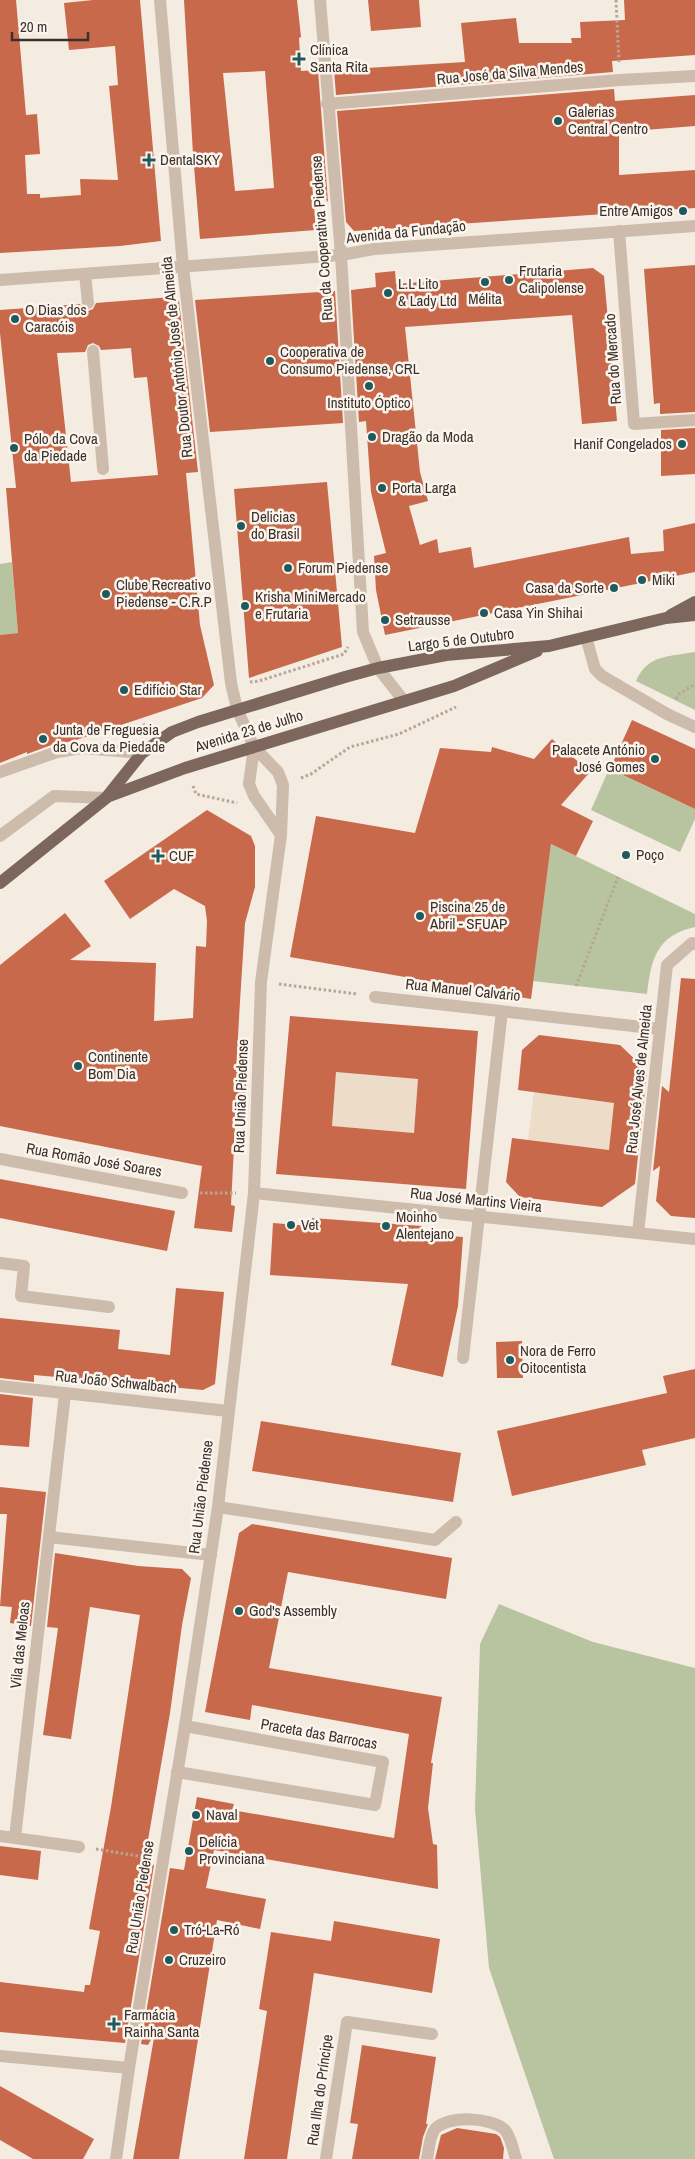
<svg xmlns="http://www.w3.org/2000/svg" width="695" height="2159" font-family="'Archivo Narrow',sans-serif">
	<style>
		.green { fill: #b8c4a0 }
		.plaza { fill: #ecdcc8 }
		.building { fill: #c8694b; fill-rule: evenodd }
		.lines { fill: none; stroke-linecap: round; stroke-linejoin: round }
		.path { stroke: #b9a596; stroke-width: 3; stroke-dasharray: 2.5 2.5; stroke-linecap: butt }
		.service { stroke: #cdbbac; stroke-width: 12 }
		.minor { stroke: #cdbbac; stroke-width: 12 }
		.tertiary { stroke: #cdbbac; stroke-width: 12 }
		.primary { stroke: #7d675c; stroke-width: 12 }
		.poi-dot { fill: #1f5a5e; stroke: #fbf5ee; stroke-width: 2 }
		.labels { text-anchor: middle; stroke-width: 5; stroke-linejoin: round; paint-order: stroke }
		.poi-label { font-size: 15px; fill: #3b302b; stroke: #fbf5ee; text-anchor: start }
		.street-label { font-size: 15px; fill: #3b302b; stroke: #fbf5ee }
	</style>
	<rect width="100%" height="100%" fill="#f4ebe1"/>
	<!-- green -->
	<path class="green" d="M12,562L18,633L0,635V564Z
		M695,652V710L636,681C648,654 669,657 695,652Z
		M609,769L695,809V819L680,852L591,810Z
		M551,844L695,914V927C657,935 651,959 647,994L533,981Z
		M499,1604L593,1642L695,1668V2159H554L489,1968L475,1809L480,1644Z"/>
	<!-- plaza -->
	<path class="plaza" d="M336,1072L418,1079L414,1133L332,1126Z
		M534,1092L615,1103L609,1150L528,1140Z"/>
	<!-- building -->
	<path class="building" d="M0,0H16L26,115L37,114L40,154L25,155L27,194H40V198L81,195L80,179L118,180L109,86L118,85L115,46L69,50L64,3L93,0H140L161,241L120,246L0,253Z
		M184,0H297L301,37L299,38L301,71L318,70L328,202L312,183L316,230L200,239L193,154ZM265,71L274,188L235,191L223,73Z
		M368,0H419L421,27L371,31Z
		M624,0H695V55L612,61L613,72L336,95L334,70L465,62L461,23L516,18L519,43H572L571,38H581L580,22L625,20Z
		M614,89L615,101L695,95V126L619,132V175L695,170V208L354,231L346,222L337,111Z
		M695,265V412L660,414V403L654,404L644,269Z
		M593,268L604,276L617,421L582,424L572,315L405,327L420,472L428,501L409,506L420,545L437,539L439,553L471,547L474,568L629,537L631,554L664,551L663,530L695,523V572L385,635L376,590L374,556L386,553L371,492L366,421L359,422L351,290L376,287L375,273L395,271L396,284Z
		M335,291L343,423L210,432L195,300Z
		M172,297L173,302L179,301L198,472L186,473L200,625L214,685L202,698L73,741L54,744L27,754V752L0,763V635L18,633L6,488H16L0,333V310L80,304L82,308L88,311L93,309L96,303ZM93,343L99,346L101,350L131,348L134,378L147,377L158,475L71,482L57,353L85,352L88,345Z
		M695,428V474L661,476V430Z
		M327,482L342,647L249,678L234,489Z
		M632,720L695,749V809L610,769Z
		M552,739L590,772L561,805L593,821L576,856L551,844L531,999L290,957L316,816L415,833L440,748L491,752L492,747L534,759Z
		M207,810L251,836L255,846V887L245,923L240,1001L236,1072L247,1073L244,1109L236,1108L231,1205L235,1206L232,1232L194,1228L202,1166L0,1126V965L65,913L91,946L70,960L156,963L154,1021L193,1018L196,946L206,947L207,921L205,906L174,889L130,919L104,881Z
		M681,978L695,979V1218L671,1216L656,1201L660,1166L653,1171L662,1086L669,1092Z
		M290,1016L478,1031L466,1189L276,1174ZM336,1072L418,1079L414,1133L332,1126Z
		M539,1035L620,1045L647,1071L635,1184L602,1207L520,1197L506,1182L512,1138L609,1150L614,1103L518,1090L522,1050Z
		M0,1179L175,1211L167,1251L0,1218Z
		M312,1218L422,1226L421,1234L463,1237L458,1306L443,1377L391,1365L408,1284L270,1275L273,1223L311,1226Z
		M176,1288L224,1292L215,1384L203,1390L34,1375V1382L0,1378V1318L120,1330L118,1349L170,1355Z
		M522,1341L523,1378H497L496,1342Z
		M695,1369V1438L642,1450L646,1465L512,1496L497,1431L667,1393L663,1376Z
		M0,1394L33,1398L29,1447L0,1445Z
		M261,1421L461,1453L453,1502L252,1471Z
		M0,1487L46,1492L31,1626L10,1623L12,1607L0,1606L7,1514H0Z
		M252,1524L452,1558L446,1599L288,1572L269,1668L442,1697L431,1763H433L428,1808L433,1844L437,1845L438,1889L214,1850L206,1888L266,1899L260,1929L217,1920L179,2159H133L155,2032L148,2045L141,2044L170,1868L184,1870L197,1797L234,1804L232,1810L394,1838L409,1734L252,1705L250,1720L205,1712L239,1533Z
		M55,1553L138,1566L182,1569L191,1578L182,1625L170,1713L144,1863L154,1865L125,2043L0,2032V1982L84,1992L85,1985H90L100,1931L89,1929L111,1807L140,1615L90,1607L71,1739L43,1735L58,1628L47,1627Z
		M0,1846L41,1851L38,1880L0,1875Z
		M334,1921L440,1939L432,1993L314,1973L287,2159H244L267,2011L259,2009L271,1932L331,1941Z
		M362,2045L436,2057L426,2124H428L423,2137L419,2159H352L358,2124L350,2123Z
		M0,2086L94,2139L83,2159H33L0,2140Z
		M457,2128L496,2134L500,2137L504,2148L503,2159H435L441,2135Z"/>
	<g class="lines">
		<!-- path -->
		<path class="path" d="M616,0L619,62
			M250,682L259,681L344,654L348,647
			M676,699L679,694L695,684
			M130,733L146,724
			M301,778L311,774L350,747L399,734L456,707
			M193,786L196,794L237,803
			M279,984L357,994
			M576,986L618,877
			M200,1193H236
			M96,1849L144,1857"/>
		<!-- service -->
		<path class="service" d="M85,274L88,303
			M93,351L103,469
			M0,836L54,796L106,798"/>
		<!-- minor -->
		<path class="minor" d="M327,104L620,80L695,76
			M619,231L634,424L695,420
			M0,280L341,255L374,249L695,226
			M586,637L595,669L602,676L667,714L695,727
			M0,772L57,752L82,748L142,753
			M375,997L660,1029
			M0,1159L182,1193
			M254,1193L695,1239
			M638,1233L667,965L692,943L695,944
			M0,1263L24,1266L21,1296L109,1307
			M463,1358L502,1011
			M0,1386L228,1411
			M218,1507L435,1540L456,1522
			M49,1537L211,1555
			M177,1772L375,1805L383,1762L185,1726
			M0,1836L79,1847
			M15,1838L65,1394
			M0,2056L129,2068
			M326,2159L347,2022L432,2034
			M427,2159C429,2150 429,2137 435,2129C448,2115 492,2117 505,2130C511,2137 513,2150 516,2159"/>
		<!-- tertiary -->
		<path class="tertiary" d="M320,0L341,255L363,632L378,668L404,701
			M254,747L249,784L254,796L281,835
			M116,2159L129,2068L185,1726L218,1507L254,1193L261,982L281,835L283,785L278,772L254,747L237,709L231,683L183,267L160,0"/>
		<!-- primary -->
		<path class="primary" d="M671,615L695,602
			M107,797L185,768L454,686L537,651
			M0,883L106,798L142,753L172,732L198,722L345,677L378,668L446,655L549,646L666,618L695,615"/>
	</g>
	<!-- markers -->
	<g class="poi-dot">
		<path d="M296.5 51.5h5v5h5v5h-5v5h-5v-5h-5v-5h5z"/>
		<circle cx="558" cy="121" r="5"/>
		<path d="M146.5 152.5h5v5h5v5h-5v5h-5v-5h-5v-5h5z"/>
		<circle cx="683" cy="211" r="5"/>
		<circle cx="509" cy="280" r="5"/>
		<circle cx="485" cy="282" r="5"/>
		<circle cx="388" cy="293" r="5"/>
		<circle cx="15" cy="319" r="5"/>
		<circle cx="270" cy="361" r="5"/>
		<circle cx="369" cy="386" r="5"/>
		<circle cx="372" cy="437" r="5"/>
		<circle cx="682" cy="444" r="5"/>
		<circle cx="14" cy="448" r="5"/>
		<circle cx="382" cy="488" r="5"/>
		<circle cx="241" cy="526" r="5"/>
		<circle cx="288" cy="568" r="5"/>
		<circle cx="642" cy="580" r="5"/>
		<circle cx="614" cy="588" r="5"/>
		<circle cx="106" cy="594" r="5"/>
		<circle cx="245" cy="606" r="5"/>
		<circle cx="484" cy="613" r="5"/>
		<circle cx="385" cy="620" r="5"/>
		<circle cx="124" cy="690" r="5"/>
		<circle cx="43" cy="739" r="5"/>
		<circle cx="655" cy="759" r="5"/>
		<circle cx="626" cy="855" r="5"/>
		<path d="M155.5 848.5h5v5h5v5h-5v5h-5v-5h-5v-5h5z"/>
		<circle cx="420" cy="916" r="5"/>
		<circle cx="78" cy="1066" r="5"/>
		<circle cx="291" cy="1225" r="5"/>
		<circle cx="386" cy="1226" r="5"/>
		<circle cx="510" cy="1360" r="5"/>
		<circle cx="239" cy="1611" r="5"/>
		<circle cx="196" cy="1815" r="5"/>
		<circle cx="189" cy="1851" r="5"/>
		<circle cx="174" cy="1930" r="5"/>
		<circle cx="169" cy="1960" r="5"/>
		<path d="M111.5 2016.5h5v5h5v5h-5v5h-5v-5h-5v-5h5z"/>
	</g>
	<g class="labels">
		<!-- poi labels -->
		<g class="poi-label">
			<text x="310" y="55">Clínica<tspan x="310" dy="17">Santa Rita</tspan></text>
			<text x="568" y="117">Galerias<tspan x="568" dy="17">Central Centro</tspan></text>
			<text x="160" y="165">DentalSKY</text>
			<text x="673" y="216" text-anchor="end">Entre Amigos</text>
			<text x="519" y="276">Frutaria<tspan x="519" dy="17">Calipolense</tspan></text>
			<text x="398" y="289">L.L Lito<tspan x="398" dy="17">&amp; Lady Ltd</tspan></text>
			<text x="485" y="304" text-anchor="middle">Mélita</text>
			<text x="25" y="315">O Dias dos<tspan x="25" dy="17">Caracóis</tspan></text>
			<text x="280" y="357">Cooperativa de<tspan x="280" dy="17">Consumo Piedense, CRL</tspan></text>
			<text x="369" y="408" text-anchor="middle">Instituto Óptico</text>
			<text x="382" y="442">Dragão da Moda</text>
			<text x="24" y="444">Pólo da Cova<tspan x="24" dy="17">da Piedade</tspan></text>
			<text x="672" y="449" text-anchor="end">Hanif Congelados</text>
			<text x="392" y="493">Porta Larga</text>
			<text x="251" y="522">Delicias<tspan x="251" dy="17">do Brasil</tspan></text>
			<text x="298" y="573">Forum Piedense</text>
			<text x="652" y="585">Miki</text>
			<text x="116" y="590">Clube Recreativo<tspan x="116" dy="17">Piedense - C.R.P</tspan></text>
			<text x="604" y="593" text-anchor="end">Casa da Sorte</text>
			<text x="255" y="602">Krisha MiniMercado<tspan x="255" dy="17">e Frutaria</tspan></text>
			<text x="494" y="618">Casa Yin Shihai</text>
			<text x="395" y="625">Setrausse</text>
			<text x="134" y="695">Edifício Star</text>
			<text x="53" y="735">Junta de Freguesia<tspan x="53" dy="17">da Cova da Piedade</tspan></text>
			<text x="645" y="755" text-anchor="end">Palacete António<tspan x="645" dy="17">José Gomes</tspan></text>
			<text x="636" y="860">Poço</text>
			<text x="169" y="861">CUF</text>
			<text x="430" y="912">Piscina 25 de<tspan x="430" dy="17">Abril - SFUAP</tspan></text>
			<text x="88" y="1062">Continente<tspan x="88" dy="17">Bom Dia</tspan></text>
			<text x="396" y="1222">Moinho<tspan x="396" dy="17">Alentejano</tspan></text>
			<text x="301" y="1230">Vet</text>
			<text x="520" y="1356">Nora de Ferro<tspan x="520" dy="17">Oitocentista</tspan></text>
			<text x="249" y="1616">God's Assembly</text>
			<text x="206" y="1820">Naval</text>
			<text x="199" y="1847">Delícia<tspan x="199" dy="17">Provinciana</tspan></text>
			<text x="184" y="1935">Tró-La-Ró</text>
			<text x="179" y="1965">Cruzeiro</text>
			<text x="124" y="2020">Farmácia<tspan x="124" dy="17">Rainha Santa</tspan></text>
		</g>
		<!-- street labels -->
		<g class="street-label">
			<text transform="translate(510 73) rotate(-5)" y="5">Rua José da Silva Mendes</text>
			<text transform="translate(406 232) rotate(-6)" y="5">Avenida da Fundação</text>
			<text transform="translate(322 238) rotate(-94)" y="5">Rua da Cooperativa Piedense</text>
			<text transform="translate(177 357) rotate(-96)" y="5">Rua Doutor António José de Almeida</text>
			<text transform="translate(613 359) rotate(-94)" y="5">Rua do Mercado</text>
			<text transform="translate(461 640) rotate(-7)" y="5">Largo 5 de Outubro</text>
			<text transform="translate(249 731) rotate(-17)" y="5">Avenida 23 de Julho</text>
			<text transform="translate(463 990) rotate(6)" y="5">Rua Manuel Calvário</text>
			<text transform="translate(639 1079) rotate(-84)" y="5">Rua José Alves de Almeida</text>
			<text transform="translate(241 1096) rotate(-88)" y="5">Rua União Piedense</text>
			<text transform="translate(94 1160) rotate(10)" y="5">Rua Romão José Soares</text>
			<text transform="translate(476 1200) rotate(6)" y="5">Rua José Martins Vieira</text>
			<text transform="translate(116 1382) rotate(6)" y="5">Rua João Schwalbach</text>
			<text transform="translate(201 1497) rotate(-83)" y="5">Rua União Piedense</text>
			<text transform="translate(20 1645) rotate(-84)" y="5">Vila das Meloas</text>
			<text transform="translate(319 1734) rotate(10)" y="5">Praceta das Barrocas</text>
			<text transform="translate(140 1897) rotate(-81)" y="5">Rua União Piedense</text>
			<text transform="translate(320 2090) rotate(-82)" y="5">Rua Ilha do Príncipe</text>
		</g>
	</g>
	<!-- scale -->
	<path d="M12 32v8h76v-8" fill="none" stroke="#3b302b" stroke-width="2.5"/>
	<text x="20" y="32" font-size="15" fill="#3b302b" stroke="#fbf5ee" stroke-width="4" paint-order="stroke">20 m</text>
</svg>
